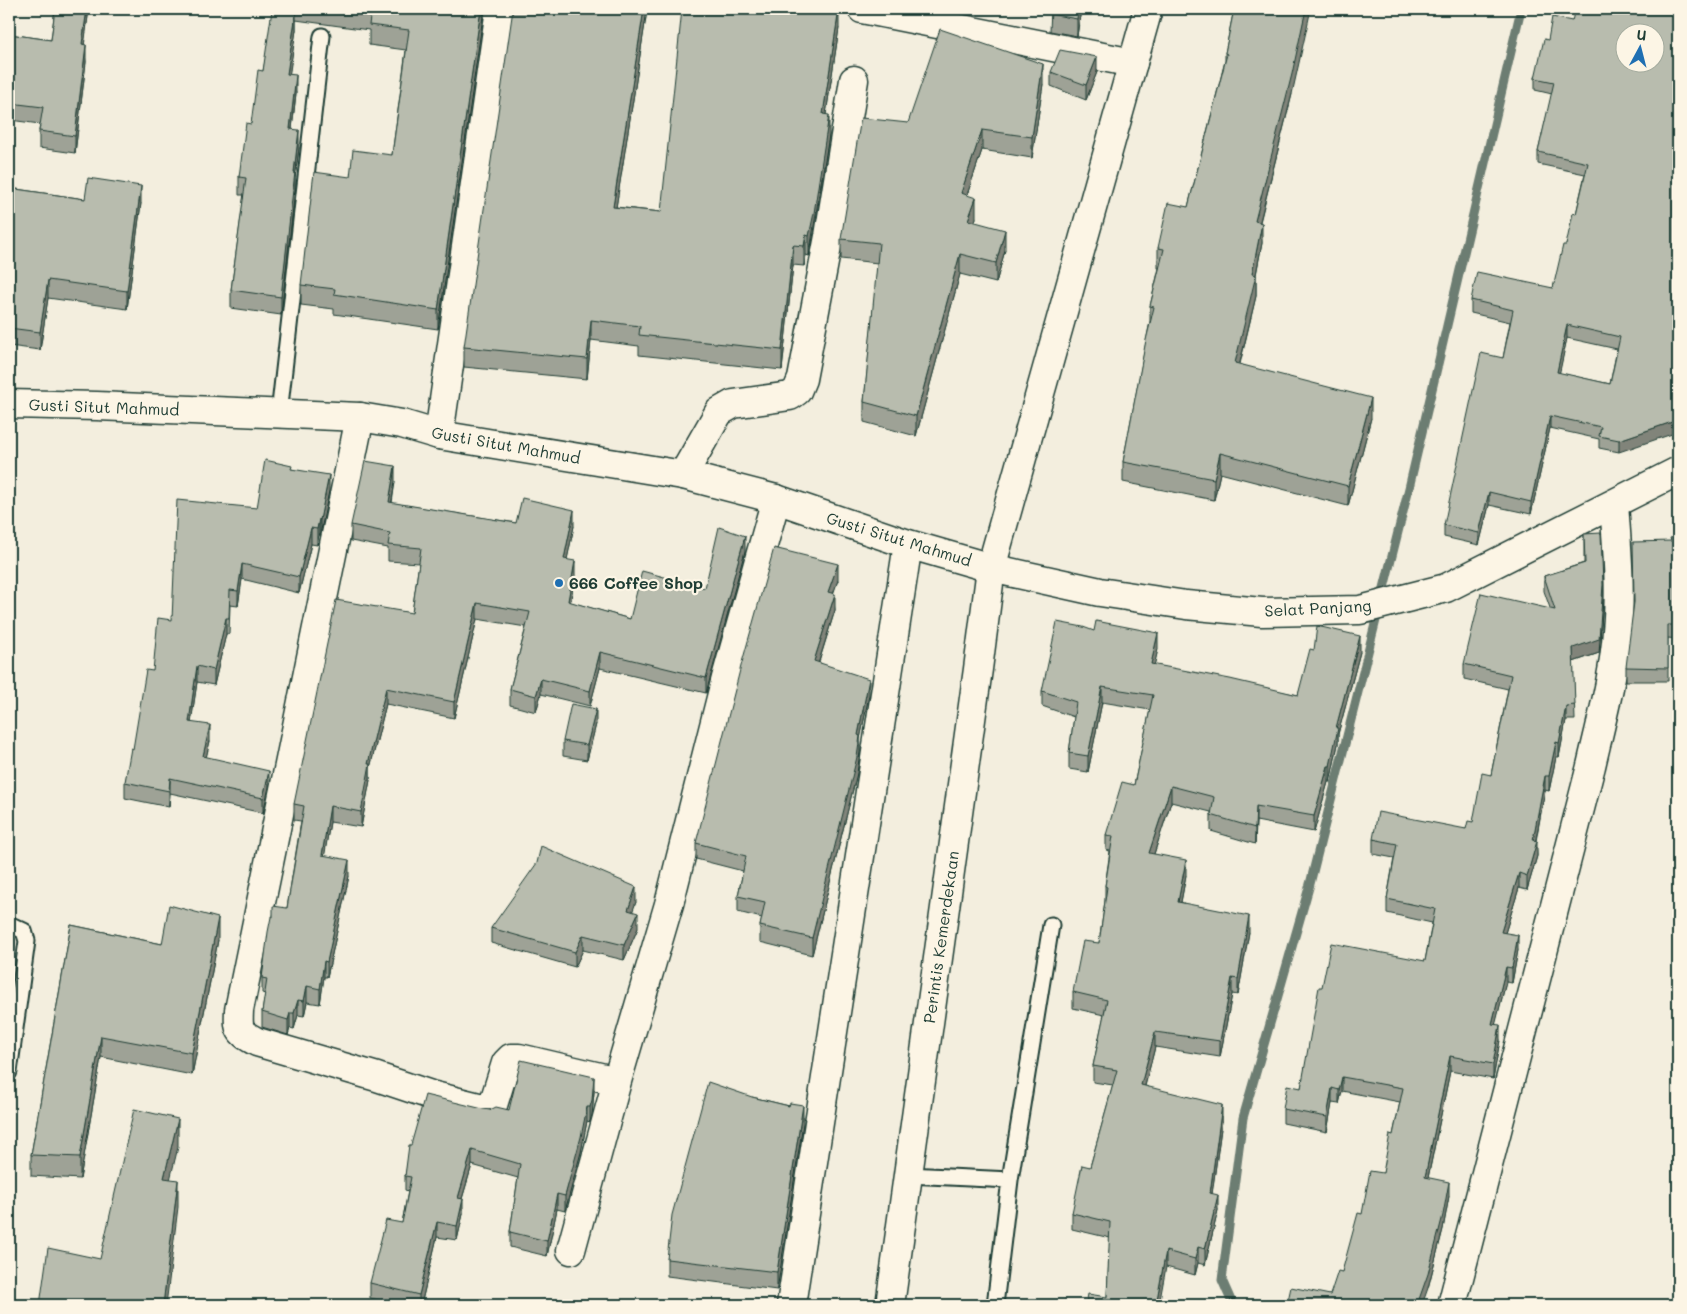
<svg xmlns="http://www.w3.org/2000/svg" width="1687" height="1314" font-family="Mali,sans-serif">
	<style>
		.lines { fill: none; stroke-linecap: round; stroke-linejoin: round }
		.stream { stroke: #6c7d72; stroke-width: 9 }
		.lane-casing { stroke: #1f3d34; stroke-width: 19 }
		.street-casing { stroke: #1f3d34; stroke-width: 31 }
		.secondary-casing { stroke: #1f3d34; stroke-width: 31 }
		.highway-casing { stroke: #1f3d34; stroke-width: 31 }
		.lane { stroke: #fcf5e5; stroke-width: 15 }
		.street { stroke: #fcf5e5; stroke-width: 28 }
		.secondary { stroke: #fcf5e5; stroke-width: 28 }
		.highway { stroke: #fcf5e5; stroke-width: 28 }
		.wall { fill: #9ea296; stroke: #1f3d34; fill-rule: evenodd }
		.shaded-wall { fill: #81847a; stroke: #1f3d34 }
		.building { fill: #b8bcae; stroke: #1f3d34; fill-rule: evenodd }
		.poi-dot { fill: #1f6fb2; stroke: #fcf5e5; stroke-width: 2 }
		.labels { text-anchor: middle; stroke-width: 4.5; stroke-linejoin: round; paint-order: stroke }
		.street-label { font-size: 16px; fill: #1f3d34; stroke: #fcf5e5 }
		.poi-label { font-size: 16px; font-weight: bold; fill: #1f3d34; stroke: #fcf5e5; text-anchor: start }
	</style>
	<rect width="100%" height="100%" fill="#f3eede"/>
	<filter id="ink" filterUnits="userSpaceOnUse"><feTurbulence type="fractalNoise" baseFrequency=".02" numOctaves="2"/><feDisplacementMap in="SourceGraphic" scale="10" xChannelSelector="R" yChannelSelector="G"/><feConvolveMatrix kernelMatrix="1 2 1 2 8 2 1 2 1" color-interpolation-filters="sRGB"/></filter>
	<g filter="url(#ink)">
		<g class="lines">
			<!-- stream -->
			<path class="stream" d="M1233,1305L1222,1280L1243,1118L1310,884L1409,488L1521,9"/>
			<!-- lane casing -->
			<g class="lane-casing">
				<path id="lane" d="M279,414L322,36
					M9,924L24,931L27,941L9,1072
					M908,1175L1010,1180L995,1305
					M1010,1180L1051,925"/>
			</g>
			<!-- street casing -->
			<g class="street-casing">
				<path id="street" d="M862,9L1133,63
					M360,417L239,1010C238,1031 239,1032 257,1042L377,1077L431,1095L487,1109L493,1105L506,1063L511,1058H519L617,1081
					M439,435L500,9
					M683,475L719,412L733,404L790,396L797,391L802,379L829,236L854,80
					M991,568L1100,592L1186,605L1262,612L1360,610L1446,588L1678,471
					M571,1250L617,1081L669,904L726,678L776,499
					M1452,1305L1591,766C1601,722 1614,676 1617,631C1621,589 1617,546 1614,504"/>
			</g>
			<!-- secondary casing -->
			<g class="secondary-casing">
				<path id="secondary" d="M991,568L1148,9"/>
			</g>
			<!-- highway casing -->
			<g class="highway-casing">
				<path id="highway" d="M9,404L97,406L360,417L402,424L439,435L683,475L776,499L908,544L991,568L978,669L890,1305
					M791,1305L908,544"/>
			</g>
			<!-- lane -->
			<use href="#lane" class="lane"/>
			<!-- street -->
			<use href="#street" class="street"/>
			<!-- secondary -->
			<use href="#secondary" class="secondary"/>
			<!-- highway -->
			<use href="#highway" class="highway"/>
		</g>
		<!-- wall -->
		<path class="wall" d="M55,9H89L84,44L86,62L75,153L39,148V131L40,124L10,120V103L12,92H9V34L51,40Z
			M275,9H484L438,329L334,314V309L301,305V285L350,177L392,155L406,50L369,45V30L296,20V30L289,74L296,93L292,129L299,148L295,178V190L281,315L231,308V290L244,195H239V177L263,71Z
			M646,9V17L616,207L661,212L839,28L826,114L829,135L814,233L809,256L806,255L804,266L793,265L782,370L639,355V346L591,340L587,379L464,367V347Z
			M1051,9H1081L1077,36L1050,31Z
			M1234,9L1292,94L1260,222L1262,243L1256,275V296L1240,364L1371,418L1348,506L1220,473L1214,500L1123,482V462L1150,321V306L1159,268H1158V248L1188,207L1225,61V53Z
			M1678,9L1619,452L1599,448V439L1550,428L1531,514L1489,505L1479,545L1444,537V525L1503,358L1510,322L1471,313V300L1553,288L1576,214L1585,174L1538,164V152L1552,94L1535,90V78L1548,40L1572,21ZM1567,338L1617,349L1610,384L1559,373Z
			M1051,72H1097L1086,100L1051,86Z
			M1043,84L1032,158L982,150L967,195L976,218L974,222L1005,250L996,283L960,274L916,436L864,422V402L878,263L841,259V239L908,123Z
			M9,188L85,199L141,203L127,309L48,298L40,350L9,346Z
			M292,469L329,491L320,535H319L317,545L311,544L299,593L242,579L238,606L230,605L229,634H226L214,685L197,682L191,722L210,741L206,757L269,787L263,813L170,793L169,807L125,798V782L153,671L172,620L257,508Z
			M395,481L392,503L516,523L574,526L567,559L575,576L570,602L630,619L705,588L745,551L706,693L600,668L590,706L541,694L536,712L510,705V689L526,627L477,619L454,718L386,704L370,768V780L361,827L330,822L324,856L349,876L327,977H324L320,1004L307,1002L304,1016L298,1015L294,1029L290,1028L288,1035L262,1027V1012L265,994L262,993V978L273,917L287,908L301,821L294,820V804L412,613L419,563L388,561V548L351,541V525Z
			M1584,534L1603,599L1599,653L1573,662L1575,720H1566L1559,757H1556L1549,791L1545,790L1536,841L1537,856L1527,890L1519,888L1505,933L1518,950L1512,983L1506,982L1495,1024L1500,1040L1493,1079L1450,1071L1428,1178L1449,1196L1443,1229L1428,1288L1330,1295L1342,1272L1362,1214L1383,1173L1393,1135L1400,1102L1342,1091L1339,1104L1332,1103L1327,1132L1283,1123V1109L1301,1088L1322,987L1425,961L1432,923L1387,913V899L1394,858L1373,854V839L1466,829L1473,822L1491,775L1508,689L1464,679V664L1550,608L1544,591V576L1584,563Z
			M1678,538V639L1668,638V681H1626V667Z
			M838,580L833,593L835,610L819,662L869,695L860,739V752L857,773L812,955L760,942V926L762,918L738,912V896L743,871L696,859V843Z
			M1094,631L1158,649L1154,665L1298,695L1314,650L1360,652L1338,734V744L1330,782H1328L1314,832L1256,821L1255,844L1211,831V812L1171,802L1154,854L1186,875L1181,902L1249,932L1238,995L1232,994L1220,1057L1155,1047L1145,1086L1222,1121L1212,1193L1218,1210L1205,1265L1198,1263L1195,1275L1166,1267L1107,1297L1110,1238L1072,1229V1213L1090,1167L1113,1085L1093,1082V1066L1104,1015L1073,1008V992L1099,943L1105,901V886L1110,851L1106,850V835L1134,785L1150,710L1102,702L1088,772L1069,769V753L1074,717L1042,706V691Z
			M596,724L587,760L563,756V741Z
			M636,902L632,911L638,928L624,960L583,950L575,967L491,943V928Z
			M71,925L162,944L218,940L192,1075L101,1057L80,1179L31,1176V1155Z
			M594,1092L592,1115L590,1122L587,1121L581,1152L565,1211L557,1209L547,1256L510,1247V1232L518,1178L472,1165L462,1199L463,1214L457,1240L437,1237L421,1305H401L370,1298V1283L402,1223L408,1191L405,1190V1176L411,1145L483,1109L509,1110Z
			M752,1097L789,1106L803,1123L777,1290L667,1276V1259Z"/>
		<!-- shaded-wall -->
		<path class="shaded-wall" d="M87,9H89L82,61V44Z
			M481,9H484L438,329V310Z
			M644,9H646V17L613,227V207Z
			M839,9V28L823,134V114Z
			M1078,9H1081L1077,36V19Z
			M1306,9H1311L1292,94L1255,241V221Z
			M296,13V30L287,91V74Z
			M86,45V62L75,153V136Z
			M1097,57V72L1086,100V85Z
			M1043,64V84L1032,158V137Z
			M296,75V93L290,147V129Z
			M829,115V135L809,256V236Z
			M299,130V148L295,178V190L281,315V297L294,172Z
			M982,130V150L961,213V193Z
			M141,186V203L127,309V291Z
			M976,198V218L968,240V220Z
			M1262,223V243L1255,279L1256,275V296L1235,383V363L1252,274Z
			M1005,230V250L996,283V263Z
			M806,235V255L804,266V246Z
			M793,245V265L782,370V350Z
			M960,254V274L916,436V416Z
			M48,280V298L40,350V332Z
			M591,320V340L587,379V359Z
			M1567,325V338L1557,385V372Z
			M1371,398V418L1348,506V486Z
			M1550,416V428L1531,514V502Z
			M1678,420V432L1619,452V440Z
			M1220,453V473L1214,500V479Z
			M395,466V481L389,518V502Z
			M329,475V491L320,535V520Z
			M1489,492V505L1479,545V533Z
			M574,510V526L564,574V559Z
			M319,519V535L317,545V529Z
			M311,528V544L299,593V577Z
			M745,536V551L706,693V678Z
			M575,561V576L568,616V601Z
			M242,564V579L238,606V591Z
			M838,564V580L828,609V592Z
			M1603,585V599L1599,653L1573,662V648Z
			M835,594V610L814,677V661Z
			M477,603V619L454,718V702Z
			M226,618V634L214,685V670Z
			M1158,633V649L1151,680V664Z
			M1360,636V652L1338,734V744L1330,782V766L1336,728Z
			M600,652V668L590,706V691Z
			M197,666V682L189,737V722Z
			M541,679V694L536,712V696Z
			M869,679V695L860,739V752L857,773L812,955V938L858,735Z
			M1102,687V702L1088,772V756Z
			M386,688V704L370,768V780L361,827V812L368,764Z
			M1566,706V720L1559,757V743Z
			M596,709V724L587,760V745Z
			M210,725V741L203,771V756Z
			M1556,742V757L1549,791V776Z
			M1328,766V782L1314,832V816Z
			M269,771V787L263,813V798Z
			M1545,776V790L1533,855V840Z
			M170,778V793L169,807V791Z
			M1171,786V802L1149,869V853Z
			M330,806V822L322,871V855Z
			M1256,806V821L1255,844V828Z
			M1537,841V856L1527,890V876Z
			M349,860V876L327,977V962Z
			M1186,860V875L1178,918V902Z
			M1519,873V888L1501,946V932Z
			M636,887V902L628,924V910Z
			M638,913V928L624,960V945Z
			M1249,916V932L1238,995V979Z
			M218,918V940L192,1075V1053Z
			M583,935V950L575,967V952Z
			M1518,935V950L1512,983V968Z
			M324,961V977L320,1004V989Z
			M1506,967V982L1492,1038V1024Z
			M1232,978V994L1220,1057V1041Z
			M307,986V1002L304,1016V1001Z
			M298,1000V1015L294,1029V1013Z
			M290,1013V1028L288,1035V1020Z
			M1500,1025V1040L1493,1079V1064Z
			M1155,1032V1047L1141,1101V1085Z
			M101,1036V1057L80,1179V1157Z
			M1450,1056V1071L1425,1192V1177Z
			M594,1077V1092L592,1115L590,1122V1107Z
			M1342,1077V1091L1339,1104V1090Z
			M1332,1088V1103L1327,1132V1117Z
			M803,1105V1123L777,1290V1272Z
			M1222,1105V1121L1210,1209V1193Z
			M587,1107V1121L581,1152L565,1211V1196Z
			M178,1119V1147L164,1205V1178Z
			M472,1150V1165L458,1212V1198Z
			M178,1180V1207L166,1305H163Z
			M1449,1182V1196L1443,1229L1428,1288L1422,1305H1417Z
			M557,1194V1209L547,1256V1241Z
			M1218,1195V1210L1205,1265V1249Z
			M463,1199V1214L457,1240V1226Z
			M437,1222V1237L421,1305H419V1295Z
			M1198,1247V1263L1195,1275V1259Z
			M1166,1251V1267L1159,1305H1156Z"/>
		<!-- building -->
		<path class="building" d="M55,9H87L82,44L86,45L75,136L39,131L43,107L10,103L14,76L9,75V34L51,40Z
			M359,9H481L438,310L334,294L335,289L301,285L314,172L350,177L353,150L392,155L409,30L369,25L371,10Z
			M513,9H644L613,207L661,212L682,9H839L823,114L829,115L814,213L809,236L806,235L804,246L793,245L782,350L639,335L640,326L591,320L587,359L464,347Z
			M1051,9H1078L1077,19L1050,14Z
			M1234,9H1306L1292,74L1255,221L1262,223L1252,274L1256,275L1235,363L1371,398L1348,486L1220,453L1214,479L1123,462L1146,340L1154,307L1150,306L1164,249L1158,248L1168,203L1188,207L1227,54L1225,53Z
			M1575,9H1678V420L1619,440L1599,436L1601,427L1550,416L1531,502L1489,492L1479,533L1444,525L1481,353L1503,358L1513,310L1471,300L1477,272L1553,288L1563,245H1566L1573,213L1576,214L1588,163L1538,152L1554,82L1535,78L1544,39L1548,40L1552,17L1572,21ZM1624,32H1654V62H1624ZM1567,325L1620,337L1610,384L1557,372Z
			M272,10L296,13L287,74L296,75L290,129L299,130L294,172H295L281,297L231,290L246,178L239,177L246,123L251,124L258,70L263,71Z
			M940,29L1043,64L1032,137L982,130L961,193L976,198L968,220L1005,230L996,263L960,254L916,416L864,402L879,243L841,239L861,118L908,123Z
			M1060,50L1097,57L1086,85L1051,72Z
			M88,178L141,186L127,291L48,280L40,332L9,328V188L85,199Z
			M265,460L292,466L291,469L329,475L320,520L319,519L317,529L311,528L299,577L242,564L238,591L230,590L229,618H226L214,670L197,666L189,722L210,725L203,756L269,771L263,798L170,778L169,791L125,782L131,748L133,749L146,670L153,671L158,618L172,620L177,500L257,508Z
			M365,461L395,466L389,502L516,523L522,498L574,510L564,559L575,561L568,601L630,619L642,571L705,588L719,527L745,536L706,678L600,652L590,691L541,679L536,696L510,689L530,612L477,603L454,702L386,688L368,764H370L361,812L330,806L322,855L349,860L327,962L324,961L320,989L307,986L304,1001L298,1000L294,1013H290L288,1020L262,1012L267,979L262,978L268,932L271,917H273V906L287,908L304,806L294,804L336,600L412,613L421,548L388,545L390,533L351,525Z
			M1601,533L1603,585L1599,639L1573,648L1575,705L1566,706L1559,743L1556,742L1549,776H1545L1533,840L1537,841L1527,876L1519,873L1501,932L1518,935L1512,968L1506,967L1492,1024L1500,1025L1493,1064L1450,1056L1425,1177L1449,1182L1443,1215L1428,1274L1417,1305H1287L1291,1287L1330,1295L1338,1271L1342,1272L1358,1213L1362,1214L1370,1171L1383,1173L1390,1134L1393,1135L1403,1088L1342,1077L1339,1090L1332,1088L1327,1117L1283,1109L1287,1085L1301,1088L1319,987H1322L1331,943L1425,961L1435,909L1387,899L1397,844L1373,839L1378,812L1466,829L1468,821L1473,822L1482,773L1491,775L1511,675L1464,664L1481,593L1555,610L1544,576L1585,563L1584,534Z
			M1670,538H1678V625H1668V668L1626,667L1634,602L1633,542L1671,541Z
			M774,548L838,564L828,592L835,594L814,661L869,679L858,735L860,736L857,757L812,938L760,926L765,902L738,896L746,856L696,843L741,666Z
			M1096,621L1158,633L1151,664L1230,679L1298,695L1310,649L1314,650L1317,626L1360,636L1336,728H1338L1330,766H1328L1314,816L1256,806L1255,828L1211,815L1214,797L1171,786L1149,853L1186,860L1178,902L1249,916L1238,979L1232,978L1220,1041L1155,1032L1141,1085L1222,1105L1210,1193L1218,1195L1205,1249L1198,1247L1195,1259L1166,1251L1156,1305H1086L1088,1294L1107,1297L1110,1222L1072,1213L1082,1165L1090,1167L1117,1070L1093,1066L1107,1000L1073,992L1083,941L1099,943L1107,887L1105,886L1113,836L1106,835L1122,782L1134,785L1153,695L1102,687L1088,756L1069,753L1076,702L1042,691L1057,622L1083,627L1094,631Z
			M571,704L596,709L587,745L563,741Z
			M541,846L636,887L628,910L638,913L624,945L583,935L575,952L491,928L537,863Z
			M169,905L218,918L192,1053L101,1036L80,1157L31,1155L71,925L162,944Z
			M521,1060L594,1077L592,1100L590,1107H587L581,1137L565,1196L557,1194L547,1241L510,1232L520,1164L472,1150L458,1198L463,1199L457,1226L437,1222L419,1295L370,1283L386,1220L402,1223L411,1177L405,1176L409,1145H411L425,1095L483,1109L490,1110L496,1107L509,1110Z
			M708,1082L752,1097L789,1106L790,1103L803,1105L777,1272L667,1259L672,1215Z
			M134,1109L178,1119L164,1178L178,1180L163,1305H40L48,1248L100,1259Z
			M676,1303L684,1305H676Z"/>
	</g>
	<!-- markers -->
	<circle class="poi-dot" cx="559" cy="583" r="5"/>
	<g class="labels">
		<!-- street labels -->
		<g class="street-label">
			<text transform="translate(104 407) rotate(2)" y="6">Gusti Situt Mahmud</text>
			<text transform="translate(506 445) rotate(10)" y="6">Gusti Situt Mahmud</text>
			<text transform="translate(899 539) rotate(17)" y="6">Gusti Situt Mahmud</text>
			<text transform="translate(1318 608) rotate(-3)" y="6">Selat Panjang</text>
			<text transform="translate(941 937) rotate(-82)" y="6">Perintis Kemerdekaan</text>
		</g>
		<!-- poi labels -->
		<g class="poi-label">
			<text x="569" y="589">666 Coffee Shop</text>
		</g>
	</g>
	<!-- margin -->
	<rect width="1687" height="1314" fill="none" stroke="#fcf5e5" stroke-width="30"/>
	<rect x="15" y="15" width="1657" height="1284" fill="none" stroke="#1f3d34" stroke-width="2" filter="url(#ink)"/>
	<!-- north arrow -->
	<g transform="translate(1640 48) rotate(7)"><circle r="24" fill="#fcf5e5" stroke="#a4ab9e"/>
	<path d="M0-4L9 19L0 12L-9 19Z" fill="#1f6fb2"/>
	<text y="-8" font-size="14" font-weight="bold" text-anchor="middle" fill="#1f3d34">U</text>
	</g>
</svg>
